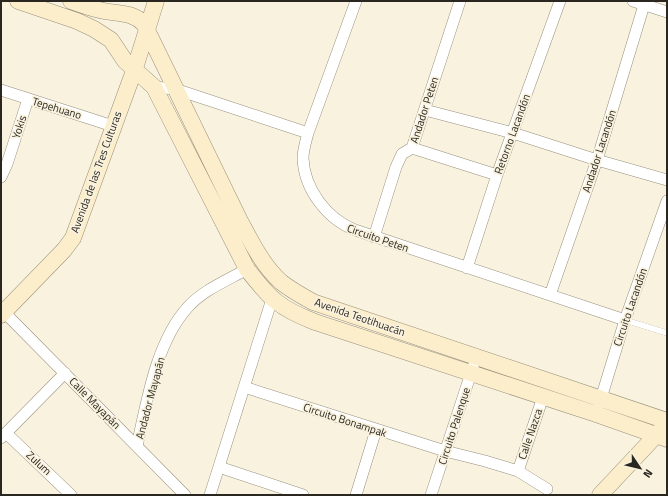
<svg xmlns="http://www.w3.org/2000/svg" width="668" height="496" font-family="'Titillium Web',sans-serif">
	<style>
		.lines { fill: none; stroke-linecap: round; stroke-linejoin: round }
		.lane-casing { stroke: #97907e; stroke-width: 6 }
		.street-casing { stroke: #97907e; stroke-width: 12 }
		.secondary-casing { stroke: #97907e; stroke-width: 17 }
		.lane { stroke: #fff; stroke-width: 5.5 }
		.street { stroke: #fff; stroke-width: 11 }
		.secondary { stroke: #fceeca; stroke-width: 16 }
		.labels { text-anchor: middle; stroke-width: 3.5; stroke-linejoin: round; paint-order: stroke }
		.street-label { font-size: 11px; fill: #2a2720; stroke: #f9f2de }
	</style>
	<rect width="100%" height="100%" fill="#f9f2de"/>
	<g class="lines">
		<!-- lane casing -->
		<g class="lane-casing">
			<path id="lane" d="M625,320L667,333"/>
		</g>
		<!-- street casing -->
		<g class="street-casing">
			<path id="street" d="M356,1L308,133C306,141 303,150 303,158C304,189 327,219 355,230L625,320
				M633,1L667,12
				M154,87L175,89L308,133
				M1,90L113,126
				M425,110L513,133L597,160L667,180
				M412,148L497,175
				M1,177L7,164L28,99
				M374,237L396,167L402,154L412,148L460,1
				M467,268L497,175L560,1
				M550,295L597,160L644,5
				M4,312L185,495
				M244,387L445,451L485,461L518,471L547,489
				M599,405L625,320L667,201
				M6,433L71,495
				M1,438L65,373
				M137,446C147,401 156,342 188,307C203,290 228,280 247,269
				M219,467L303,495
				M518,471L543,397
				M210,495L272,299
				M356,495L376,430
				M431,495L473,367"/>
		</g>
		<!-- secondary casing -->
		<g class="secondary-casing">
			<path id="secondary" d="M18,1L77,21L94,29L111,40L125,61L154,87L247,269C270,299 279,308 315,322L596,414L667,439
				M71,1C82,5 93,9 104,11C119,14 133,12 144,24L239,219C251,241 262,265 281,282C291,290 302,296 313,302L667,421
				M1,315L64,250L73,238L135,68L156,1
				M600,495L662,429"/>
		</g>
		<!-- lane -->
		<use href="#lane" class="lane"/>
		<!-- street -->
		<use href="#street" class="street"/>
		<!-- secondary -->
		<use href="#secondary" class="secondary"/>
	</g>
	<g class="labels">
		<!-- street labels -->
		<g class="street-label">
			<text transform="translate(57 108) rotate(17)" y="4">Tepehuano</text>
			<text transform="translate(424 110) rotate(-72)" y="4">Andador Peten</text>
			<text transform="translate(19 127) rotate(-72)" y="4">Yokis</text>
			<text transform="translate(512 134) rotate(-70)" y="4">Retorno Lacandón</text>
			<text transform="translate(599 151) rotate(-72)" y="4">Andador Lacandón</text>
			<text transform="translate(96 172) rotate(-70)" y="4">Avenida de las Tres Culturas</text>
			<text transform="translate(378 238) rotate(19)" y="4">Circuito Peten</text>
			<text transform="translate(630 307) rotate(-71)" y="4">Circuito Lacandón</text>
			<text transform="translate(360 317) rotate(19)" y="4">Avenida Teotihuacán</text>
			<text transform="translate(150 398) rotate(-75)" y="4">Andador Mayapán</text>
			<text transform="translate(95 403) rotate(45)" y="4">Calle Mayapán</text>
			<text transform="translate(345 420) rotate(18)" y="4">Circuito Bonampak</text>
			<text transform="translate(454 426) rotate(-72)" y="4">Circuito Palenque</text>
			<text transform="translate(530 434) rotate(-71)" y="4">Calle Nazca</text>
			<text transform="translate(39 463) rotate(43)" y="4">Zulum</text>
		</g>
	</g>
	<!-- border -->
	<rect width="668" height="496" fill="none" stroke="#2a2720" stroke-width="4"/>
	<!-- north arrow -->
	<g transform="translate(640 468) rotate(125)" stroke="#f9f2de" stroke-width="3" paint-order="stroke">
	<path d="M0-3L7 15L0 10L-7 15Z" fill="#2a2720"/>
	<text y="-6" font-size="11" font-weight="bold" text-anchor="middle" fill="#2a2720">N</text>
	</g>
</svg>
